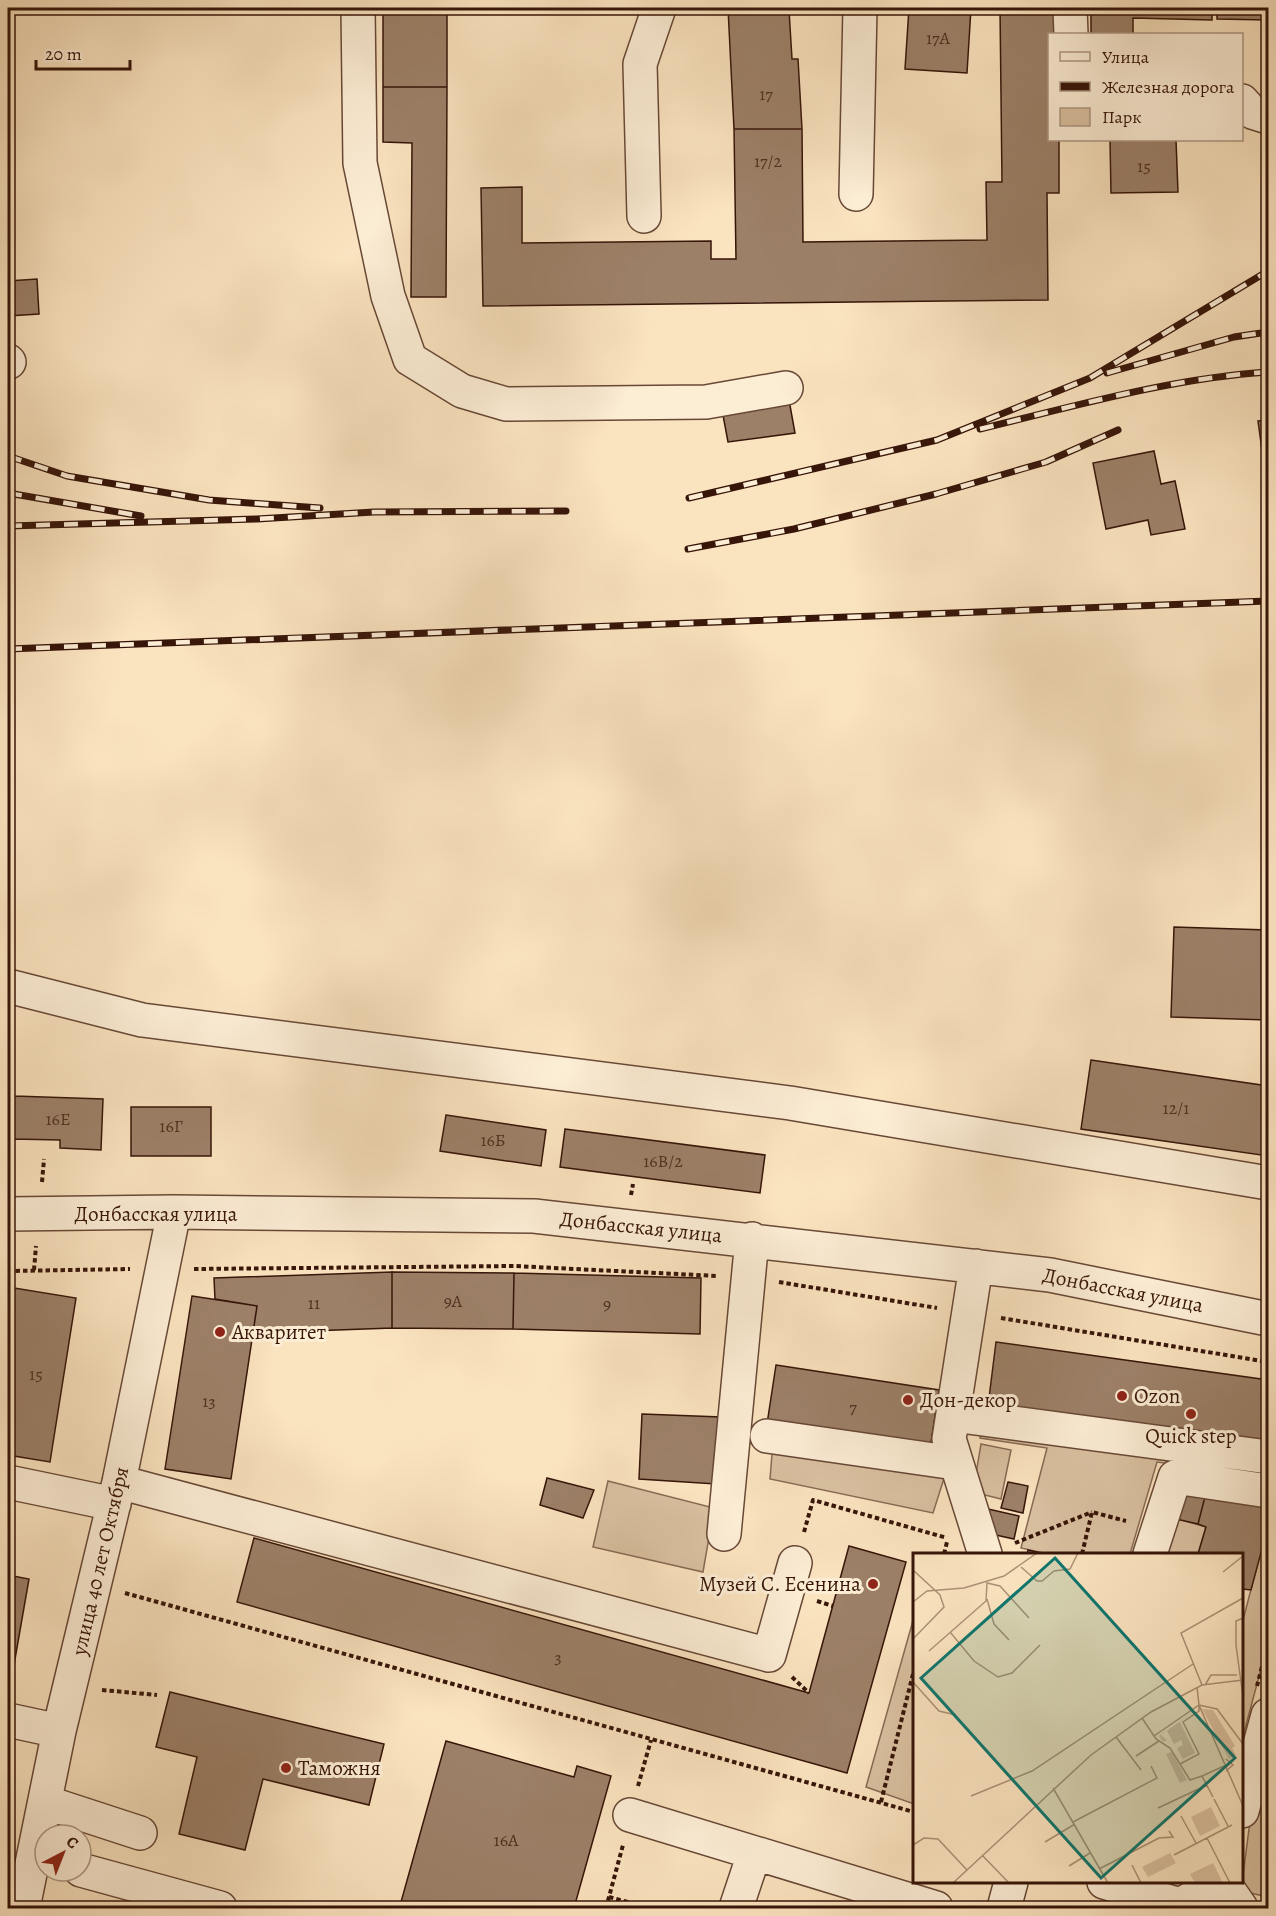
<svg xmlns="http://www.w3.org/2000/svg" width="1276" height="1916" font-family="Alegreya,serif">
	<style>
		.green { fill: #d9c0a0; stroke: #886a54; stroke-width: 1.5 }
		.building { fill: #9c8068; stroke: #371509; stroke-width: 1.5 }
		.lines { fill: none; stroke-linecap: round; stroke-linejoin: round }
		.minor-casing { stroke: #684836; stroke-width: 36 }
		.path { stroke: #371509; stroke-width: 4; stroke-dasharray: 4.5 3; stroke-linecap: butt }
		.minor { stroke: #fcedd5; stroke-width: 33 }
		.rail-casing { stroke: #371509; stroke-width: 7 }
		.rail { stroke: #fcedd5; stroke-width: 4.5; stroke-dasharray: 14; stroke-linecap: butt }
		.poi-dot { fill: #8f2418; stroke: #fcedd5; stroke-width: 2 }
		.labels { text-anchor: middle; stroke-width: 6; stroke-linejoin: round; paint-order: stroke }
		.number-label { font-size: 18px; fill: #503021 }
		.street-label { font-size: 21px; fill: #371509; stroke: #fcedd5 }
		.poi-label { font-size: 21px; fill: #371509; stroke: #fcedd5; text-anchor: start }
		.inset-road { fill: none; stroke: #ac9176; stroke-width: 1.5 }
		.view { fill: #0f766e; fill-opacity: 0.15; stroke: #0f766e; stroke-width: 3 }
		.inset-edge { fill: none; stroke: #371509; stroke-width: 3 }
	</style>
	<rect width="100%" height="100%" fill="#fae3bf"/>
	<filter id="stains"><feTurbulence type="fractalNoise" baseFrequency=".00333" numOctaves="4"/><feColorMatrix values="0 0 0 0 .2 0 0 0 0 .09 0 0 0 0 .02 0 0 0 .5 -.17"/></filter>
	<radialGradient id="worn" r=".72"><stop offset=".6" stop-color="#630" stop-opacity="0"/><stop offset="1" stop-color="#630" stop-opacity=".3"/></radialGradient>
	<!-- green -->
	<path class="green" d="M982,1425L1268,1463V1477L1157,1462L1130,1554H1048L1021,1548L1047,1448L980,1438Z
		M773,1442L947,1469L933,1513L770,1479Z
		M981,1444L1011,1450L1001,1499L973,1492Z
		M608,1481L714,1508L703,1572L593,1547Z
		M1161,1514L1206,1527L1198,1554H1150Z
		M1268,1524V1643L1242,1740V1624Z
		M914,1617V1804L866,1787Z
		M1268,1757V1897L1241,1891L1249,1829Z"/>
	<!-- building -->
	<path class="building" d="M383,8H447V87H383Z
		M728,8H796V10H789L792,59H798L802,129H734Z
		M909,8H971L967,73L905,69Z
		M1000,8H1057V34H1050V140H1059V193H1047L1048,300L483,306L481,188L522,187V243L711,241V259H736L734,129H802L803,242L987,240L986,182H1002Z
		M1091,8H1212V20L1133,18V34H1091Z
		M1217,8H1268V20L1217,19Z
		M383,87H447L446,297H411L412,143L383,142Z
		M1110,140H1176L1178,192L1111,193Z
		M37,279L39,314L8,316V281Z
		M789,400L795,433L728,442L722,410Z
		M1268,420V495L1258,421Z
		M1154,451L1161,484L1175,481L1185,529L1151,535L1148,520L1106,529L1093,463Z
		M1174,927L1268,930V1020L1171,1017Z
		M1091,1060L1268,1086V1156L1081,1129Z
		M8,1096H14L12,1151H8Z
		M14,1096L103,1099L101,1150L60,1148V1140L13,1139Z
		M131,1107H211V1156H131Z
		M446,1115L546,1130L541,1166L440,1151Z
		M565,1129L765,1155L760,1193L560,1167Z
		M392,1272L514,1273L513,1329L392,1328Z
		M392,1272V1328L253,1333L257,1306L215,1299L214,1278Z
		M514,1273L701,1278L700,1334L513,1329Z
		M8,1287L76,1298L50,1462L8,1455V1369L11,1344H8Z
		M192,1296L257,1306L231,1479L165,1469Z
		M996,1342L1268,1380V1445L988,1406Z
		M776,1365L939,1390L930,1449L767,1424Z
		M642,1414L721,1417L716,1484L639,1479Z
		M547,1478L594,1490L583,1518L540,1505Z
		M1008,1482L1028,1486L1023,1513L1001,1508Z
		M1208,1485L1268,1507L1263,1529L1267,1530L1251,1590L1243,1589L1242,1596V1554H1198L1206,1527L1198,1524Z
		M1208,1485L1198,1524L1176,1519L1181,1495Z
		M988,1509L1019,1516L1014,1539L982,1532Z
		M254,1538L809,1693L849,1546L906,1562L847,1773L237,1602Z
		M1028,1550L1045,1554H1027Z
		M8,1575L29,1579L8,1699Z
		M170,1692L384,1744L369,1805L263,1779L245,1850L179,1834L197,1757L156,1747Z
		M446,1741L574,1777L577,1766L611,1776L574,1908H422L401,1902Z"/>
	<g class="lines">
		<!-- minor casing -->
		<g class="minor-casing">
			<path id="minor" d="M358,8L360,163L388,296L410,359L462,391L506,404L706,402L786,388
				M1070,8L1071,34
				M1242,101L1252,112L1268,117
				M856,194L860,8
				M644,216L640,64L659,8
				M8,361L9,362
				M8,986L142,1020L790,1103L1268,1183
				M8,1214L174,1212L534,1216L1050,1275L1268,1319
				M976,1266L949,1439L985,1554
				M953,1415L1268,1457
				M767,1436L955,1463
				M8,1482L114,1504
				M119,1482L769,1655L795,1563
				M724,1534L752,1239
				M1150,1554L1175,1477L1268,1491
				M8,1720L59,1731
				M45,1802L140,1833
				M1242,1811L1268,1715
				M630,1815L936,1908
				M81,1870L220,1908
				M1104,1882L1180,1905
				M1223,1882L1241,1908
				M23,1908L59,1731L119,1482L174,1212
				M736,1908L754,1854
				M1004,1908L1011,1882
				M1179,1908L1180,1905L1220,1882"/>
		</g>
		<!-- path -->
		<path class="path" d="M42,1182L44,1159
			M631,1195L633,1184
			M194,1269L514,1266L718,1276
			M34,1270L36,1246
			M8,1271L130,1269
			M779,1282L937,1308
			M1001,1318L1268,1362
			M804,1532L813,1500L947,1538
			M1015,1543L1092,1512
			M944,1554L947,1542
			M1082,1554L1092,1512L1126,1521
			M125,1593L914,1812
			M817,1601L833,1606
			M792,1677L809,1693
			M1257,1686L1268,1643
			M102,1690L157,1695
			M638,1786L651,1740
			M881,1802L914,1670
			M609,1897L650,1908
			M606,1908L623,1845"/>
		<!-- minor -->
		<use href="#minor" class="minor"/>
		<!-- rail casing -->
		<g class="rail-casing">
			<path id="rail" d="M1107,373L1234,337L1268,332
				M980,429C1075,406 1172,378 1268,372
				M8,456L67,476L209,500L320,508
				M8,493L141,516
				M689,498L937,440L1090,378L1268,271
				M8,526L257,519L374,512L566,511
				M688,549L794,529L936,494L1046,462L1118,430
				M8,649L1268,601"/>
		</g>
		<!-- rail -->
		<use href="#rail" class="rail"/>
	</g>
	<!-- markers -->
	<g class="poi-dot">
		<circle cx="220" cy="1332" r="6"/>
		<circle cx="1122" cy="1396" r="6"/>
		<circle cx="908" cy="1400" r="6"/>
		<circle cx="1191" cy="1414" r="6"/>
		<circle cx="873" cy="1584" r="6"/>
		<circle cx="286" cy="1768" r="6"/>
	</g>
	<g class="labels">
		<!-- number labels -->
		<g class="number-label">
			<text x="938" y="44">17А</text>
			<text x="766" y="100">17</text>
			<text x="768" y="167">17/2</text>
			<text x="1144" y="172">15</text>
			<text x="1176" y="1114">12/1</text>
			<text x="58" y="1125">16Е</text>
			<text x="171" y="1132">16Г</text>
			<text x="493" y="1146">16Б</text>
			<text x="663" y="1167">16В/2</text>
			<text x="453" y="1307">9А</text>
			<text x="314" y="1309">11</text>
			<text x="607" y="1310">9</text>
			<text x="36" y="1380">15</text>
			<text x="209" y="1407">13</text>
			<text x="853" y="1413">7</text>
			<text x="558" y="1663">3</text>
			<text x="506" y="1846">16А</text>
		</g>
		<!-- street labels -->
		<g class="street-label">
			<text x="156" y="1221">Донбасская улица</text>
			<text transform="translate(641 1227) rotate(6)" y="7">Донбасская улица</text>
			<text transform="translate(1123 1290) rotate(11)" y="7">Донбасская улица</text>
			<text transform="translate(100 1561) rotate(-77)" y="7">улица 40 лет Октября</text>
		</g>
		<!-- poi labels -->
		<g class="poi-label">
			<text x="232" y="1339">Акваритет</text>
			<text x="1134" y="1403">Ozon</text>
			<text x="920" y="1407">Дон-декор</text>
			<text x="1191" y="1443" text-anchor="middle">Quick step</text>
			<text x="861" y="1591" text-anchor="end">Музей С. Есенина</text>
			<text x="298" y="1775">Таможня</text>
		</g>
	</g>
	<!-- overview -->
	<g transform="translate(913 1553)">
		<rect width="330" height="330" fill="#fae3bf"/>
		<path d="M289,156L300,157L322,193L319,195L323,202L316,206ZM281,159L267,169L282,200L270,206L264,195L270,192L268,187L261,191L254,178L248,182L254,187L250,189L246,183ZM259,199L274,227L267,230L253,201ZM298,254L307,273L287,283L278,264ZM257,300L263,310L235,324L229,314ZM300,310L310,330H282L277,321Z" fill="#d9c0a0"/>
		<path class="inset-road" d="M108,14L124,28H129L141,18L157,16L165,0M0,17L27,42L31,54L0,86M310,19L330,3M74,46L81,71L96,87M0,49L14,38L51,35L91,23L124,0M330,65L323,68V92L330,144M37,79L61,108L85,124L99,120L127,92M16,98L73,48L74,30L87,33L116,65M0,129L26,158L43,162M289,132L268,80L330,45M292,132L298,122H324M284,134L286,152L330,253M229,165L243,186L257,195L277,227L289,223M241,183L286,152L304,156L330,191M203,184L228,217M223,203L246,188M313,206L320,212L313,218M267,211L286,201L270,169L286,158V153M140,235L195,330M58,243L119,218L280,111M300,244L289,223L311,213M301,246L315,273M245,255L294,232M268,263L283,290M160,269L244,225L238,213M294,285L317,330M132,289L162,271M0,292L11,285L25,286L54,317M69,302L96,330M261,302L319,272M219,312L228,330M156,313L177,300M186,316L246,285L260,284L256,278M40,330L178,202L238,159L289,132L330,127"/>
		<path class="view" d="M142,5L322,205L188,325L8,125Z"/>
		<rect width="330" height="330" class="inset-edge"/>
	</g>
	<!-- margin -->
	<rect width="1276" height="1916" fill="none" stroke="#fae3bf" stroke-width="30"/>
	<rect x="9" y="9" width="1258" height="1898" fill="none" stroke="#371509" stroke-width="3"/>
	<rect x="15" y="15" width="1246" height="1886" fill="none" stroke="#371509" stroke-width="1.5"/>
	<!-- legend -->
	<rect x="1048" y="33" width="195" height="108" fill="#fcedd5" stroke="#ad9783" stroke-width="1.5"/>
	<rect x="1060" y="52" width="30" height="9" fill="#fcedd5" stroke="#ad9783" stroke-width="1.5"/>
	<text x="1102" y="63" font-size="18" fill="#371509">Улица</text>
	<rect x="1060" y="82" width="30" height="9" fill="#371509" stroke="#ad9783" stroke-width="1.5"/>
	<text x="1102" y="93" font-size="18" fill="#371509">Железная дорога</text>
	<rect x="1060" y="108" width="30" height="18" fill="#d9c0a0" stroke="#ad9783" stroke-width="1.5"/>
	<text x="1102" y="123" font-size="18" fill="#371509">Парк</text>
	<!-- north arrow -->
	<g transform="translate(63 1853) rotate(42)"><circle r="28" fill="#fcedd5" stroke="#ad9783" stroke-width="1.5"/>
	<path d="M0-4.5L10 22L0 15L-10 22Z" fill="#8f2418"/>
	<text y="-9" font-size="16" font-weight="bold" text-anchor="middle" fill="#371509">С</text>
	</g>
	<!-- scale -->
	<path d="M36 60v9h94v-9" fill="none" stroke="#371509" stroke-width="3"/>
	<text x="45" y="60" font-size="18" fill="#371509" stroke="#fcedd5" stroke-width="4.5" paint-order="stroke">20 m</text>
	<rect width="100%" height="100%" filter="url(#stains)"/>
	<rect width="100%" height="100%" fill="url(#worn)"/>
</svg>
